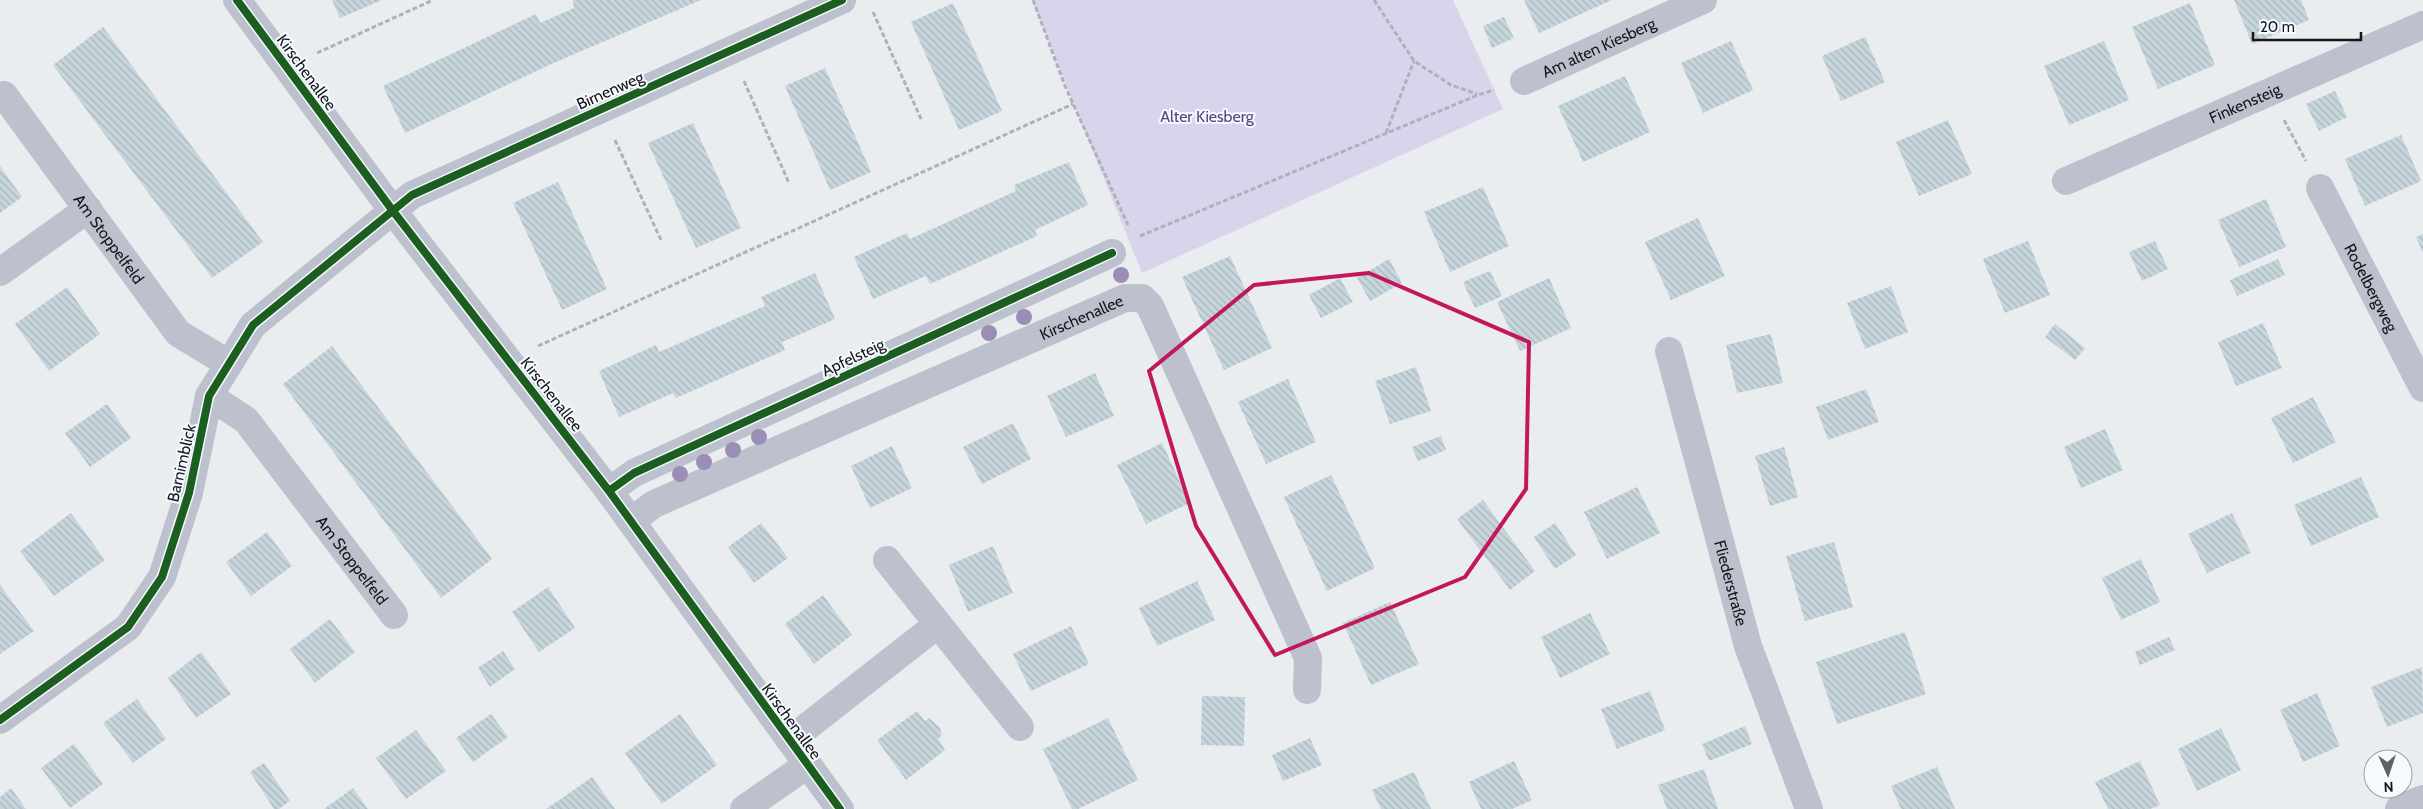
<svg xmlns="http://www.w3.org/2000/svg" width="2423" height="809" font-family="Cabin,sans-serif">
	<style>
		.green { fill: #d9d3ec }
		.building { fill: url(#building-back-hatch) }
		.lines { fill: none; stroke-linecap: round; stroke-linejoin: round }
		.path { stroke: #aeb1b9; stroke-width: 3; stroke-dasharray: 5 2.5; stroke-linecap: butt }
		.minor { stroke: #bdc0cd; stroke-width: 28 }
		.cycleway-casing { stroke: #f5faff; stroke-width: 11 }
		.cycleway { stroke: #1b5e20; stroke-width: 8 }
		.tree { fill: #9b8eb4 }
		.marked { fill: none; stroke: #c2185b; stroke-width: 4; stroke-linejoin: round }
		.labels { text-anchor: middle; stroke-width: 4; stroke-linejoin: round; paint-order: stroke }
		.street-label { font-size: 16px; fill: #141618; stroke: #f5faff }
		.park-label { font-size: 16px; fill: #5b4183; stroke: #f5faff }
	</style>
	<defs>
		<pattern id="building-back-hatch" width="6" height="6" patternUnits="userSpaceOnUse" patternTransform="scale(1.25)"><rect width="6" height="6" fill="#c7d5dc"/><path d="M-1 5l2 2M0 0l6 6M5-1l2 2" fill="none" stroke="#aab6bc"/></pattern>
	</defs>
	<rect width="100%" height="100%" fill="#eaedf0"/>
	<!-- green -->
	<path class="green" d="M1032,0H1453L1503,109L1142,273Z"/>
	<!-- building -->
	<path class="building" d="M332,0H382L340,18Z
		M573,0H701L558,61L405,133L383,86L536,14L540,23L574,8Z
		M1524,0H1612L1539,33Z
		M2234,0H2301L2309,20L2252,44Z
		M953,3L1002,111L959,130L911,22Z
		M2190,3L2215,65L2158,89L2132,27Z
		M1504,17L1514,38L1492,48L1483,26Z
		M103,27L263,242L212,278L53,65Z
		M1865,37L1885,82L1841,101L1822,56Z
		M1731,41L1753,90L1703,113L1681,63Z
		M2104,41L2129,100L2069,125L2044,66Z
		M825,68L871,172L830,190L785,86Z
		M1625,76L1650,132L1583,162L1558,106Z
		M2335,91L2347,117L2319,131L2306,104Z
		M1948,120L1972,174L1919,196L1896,142Z
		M693,123L741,228L696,248L648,143Z
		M2401,135L2421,181L2365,206L2345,159Z
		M1069,162L1088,205L1035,230L1037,236L930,284L926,276L873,299L854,257L907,233L910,239L1016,191L1014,185Z
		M0,166L22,197L0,213Z
		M558,182L607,289L562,310L513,203Z
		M1483,187L1509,246L1450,272L1424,212Z
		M2266,199L2286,247L2239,267L2218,220Z
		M1698,218L1725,276L1671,300L1645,242Z
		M2423,234V253L2416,237Z
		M2028,241L2050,295L2005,313L1983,259Z
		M2155,241L2168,269L2142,281L2129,252Z
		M1230,256L1272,348L1224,370L1182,277Z
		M1389,259L1402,283L1370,301L1357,278Z
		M2278,259L2285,275L2237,296L2230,280Z
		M1490,271L1502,296L1475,308L1463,282Z
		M815,273L835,319L782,342L785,350L676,398L673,393L619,417L599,371L656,345L659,352L765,306L761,297Z
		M1340,278L1353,302L1321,318L1309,295Z
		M1549,278L1571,328L1520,351L1497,302Z
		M1891,286L1908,332L1865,349L1847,303Z
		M67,287L100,334L49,371L15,324Z
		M2263,323L2282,368L2236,386L2218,342Z
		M2055,324L2085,348L2075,360L2045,337Z
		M1771,334L1783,383L1737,393L1726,345Z
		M332,346L492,559L441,598L283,384Z
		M1416,367L1431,411L1390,424L1375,381Z
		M1095,373L1114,416L1066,437L1047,396Z
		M1288,379L1316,442L1266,464L1238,402Z
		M1866,389L1879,422L1828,440L1816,407Z
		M2313,397L2336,442L2293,463L2271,418Z
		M107,404L131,438L90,467L65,433Z
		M1013,423L1031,459L982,484L963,447Z
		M2105,429L2123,470L2081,488L2064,447Z
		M1441,436L1446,450L1418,461L1412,447Z
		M1162,443L1190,503L1146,524L1117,465Z
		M892,446L912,488L870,508L851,466Z
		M1784,447L1798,497L1770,506L1755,456Z
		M1331,475L1375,568L1327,591L1284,497Z
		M2361,477L2379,517L2311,546L2294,505Z
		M1637,487L1660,533L1607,559L1584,512Z
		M1483,500L1535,571L1510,590L1457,519Z
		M71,513L105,560L54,596L20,551Z
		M2232,513L2251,553L2207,573L2188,534Z
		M761,523L788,558L754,583L728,547Z
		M1555,523L1576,555L1555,569L1534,537Z
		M267,532L292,566L251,596L226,562Z
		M1834,542L1853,607L1805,621L1786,556Z
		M993,546L1013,593L968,612L949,565Z
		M2141,559L2160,602L2121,620L2102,578Z
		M1197,581L1215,620L1157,646L1139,608Z
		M0,585L34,631L0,654Z
		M548,587L575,628L539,652L512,612Z
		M823,595L852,635L814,664L785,624Z
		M1390,602L1419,664L1371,685L1343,623Z
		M1590,613L1610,654L1560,678L1541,637Z
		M330,619L355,652L315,683L290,649Z
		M1071,626L1089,664L1031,691L1013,654Z
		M1905,632L1926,694L1837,724L1816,662Z
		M2169,637L2175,650L2140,665L2135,652Z
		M503,651L515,669L490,687L478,668Z
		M201,652L231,694L196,718L168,678Z
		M2422,667L2423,713L2387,727L2371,687Z
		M1650,691L1665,730L1617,749L1601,709Z
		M2317,693L2340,746L2303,762L2280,710Z
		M1202,696L1245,697L1244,746L1201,745Z
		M137,699L166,739L133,763L103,723Z
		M917,711L925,721L929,718L940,728L942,735L938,739L945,750L906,780L877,740Z
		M491,714L508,737L473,762L456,738Z
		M680,714L717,765L662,804L625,753Z
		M1108,718L1138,780L1078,809H1072L1043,749Z
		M1745,726L1752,744L1709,761L1702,744Z
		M2221,728L2241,770L2197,791L2178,749Z
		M416,730L446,771L406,799L376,758Z
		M1310,738L1322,765L1283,781L1272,755Z
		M74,744L103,784L70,808L41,768Z
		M1514,761L1532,800L1512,809H1481L1469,782Z
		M2140,761L2160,805L2150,809H2108L2095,782Z
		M264,763L290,801L279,809H274L250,772Z
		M1937,767L1955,809H1901L1891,786Z
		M1704,769L1718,809H1667L1658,785Z
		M1414,772L1431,809H1381L1372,790Z
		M592,777L615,809H546L565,796Z
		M11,788L26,809H0V797Z
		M353,788L368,809H324Z"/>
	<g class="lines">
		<!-- path -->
		<path class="path" d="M1033,0L1065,86L1128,225
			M1374,0L1414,61L1451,85L1477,94
			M873,12L922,121
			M317,53L433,0
			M744,81L789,183
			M2284,120L2306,161
			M1386,133L1414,61
			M615,140L661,240
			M1140,236L1478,95L1494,90
			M538,346L1073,104"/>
		<!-- minor -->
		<g class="minor">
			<path d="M237,0L393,211L609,491L840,809"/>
			<path id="s1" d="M1524,81L1703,0"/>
			<path id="s2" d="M4,95L178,333L229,364"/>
			<path id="s3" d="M2066,181L2423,25"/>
			<path id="s4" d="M2320,188L2423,388"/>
			<path d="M0,272L88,209"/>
			<path id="s5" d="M1669,351L1748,646L1809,809"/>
			<path id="s6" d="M209,396L246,420L394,615"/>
			<path d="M609,491L634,473L1112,253"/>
			<path id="s7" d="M631,521L654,504L1125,298H1142L1150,306L1308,658L1307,690"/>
			<path d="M887,560L1020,727"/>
			<path d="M0,720L128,627L162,577L189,493L209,396L253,325L412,195L842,0"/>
			<path d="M790,740L937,625"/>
			<path d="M744,809L807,765"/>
			<path d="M2399,809L2423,799"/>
		</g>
		<!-- cycleway casing -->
		<g class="cycleway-casing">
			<path id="cycleway" d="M237,0L393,211L609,491L840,809
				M609,491L634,473L1112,253
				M0,720L128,627L162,577L189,493L209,396L253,325L412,195L842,0"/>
		</g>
		<!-- cycleway -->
		<use href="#cycleway" class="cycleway"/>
	</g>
	<!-- trees -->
	<g class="tree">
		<circle cx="1121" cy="275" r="8"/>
		<circle cx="1024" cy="317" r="8"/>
		<circle cx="989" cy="333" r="8"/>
		<circle cx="759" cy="437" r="8"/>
		<circle cx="733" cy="450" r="8"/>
		<circle cx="704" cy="462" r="8"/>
		<circle cx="680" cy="474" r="8"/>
	</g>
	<!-- marked area -->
	<path class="marked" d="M1369,273L1529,342L1526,489L1465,577L1275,655L1196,526L1149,371L1254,285Z"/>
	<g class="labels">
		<!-- street labels -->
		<g class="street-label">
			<text dy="6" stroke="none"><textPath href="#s1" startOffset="82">Am alten Kiesberg</textPath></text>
			<text transform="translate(307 72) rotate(54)" y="6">Kirschenallee</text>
			<text transform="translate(610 90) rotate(-24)" y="6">Birnenweg</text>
			<text dy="6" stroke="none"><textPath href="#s3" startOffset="195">Finkensteig</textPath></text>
			<text dy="6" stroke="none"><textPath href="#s2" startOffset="178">Am Stoppelfeld</textPath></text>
			<text dy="6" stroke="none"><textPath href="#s4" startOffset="112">Rodelbergweg</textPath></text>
			<text dy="6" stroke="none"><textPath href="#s7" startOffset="495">Kirschenallee</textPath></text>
			<text transform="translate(853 357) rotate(-25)" y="6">Apfelsteig</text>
			<text transform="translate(552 394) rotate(52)" y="6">Kirschenallee</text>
			<text transform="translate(181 463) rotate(-77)" y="6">Barnimblick</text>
			<text dy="6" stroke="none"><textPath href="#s6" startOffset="220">Am Stoppelfeld</textPath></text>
			<text dy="6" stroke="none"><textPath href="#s5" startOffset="240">Fliederstraße</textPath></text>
			<text transform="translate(792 721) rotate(54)" y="6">Kirschenallee</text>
		</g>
		<!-- park labels -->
		<g class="park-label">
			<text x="1207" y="122">Alter Kiesberg</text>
		</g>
	</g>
	<!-- north arrow -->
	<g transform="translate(2388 774) rotate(177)"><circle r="24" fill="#f5faff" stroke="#9b9fa3"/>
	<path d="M0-4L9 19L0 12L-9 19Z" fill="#5f6164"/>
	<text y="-8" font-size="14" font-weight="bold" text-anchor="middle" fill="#141618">N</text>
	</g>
	<!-- scale -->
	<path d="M2253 32v8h108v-8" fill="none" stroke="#141618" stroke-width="2.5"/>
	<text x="2260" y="32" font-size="15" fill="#141618" stroke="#f5faff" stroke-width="4" paint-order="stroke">20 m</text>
</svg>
